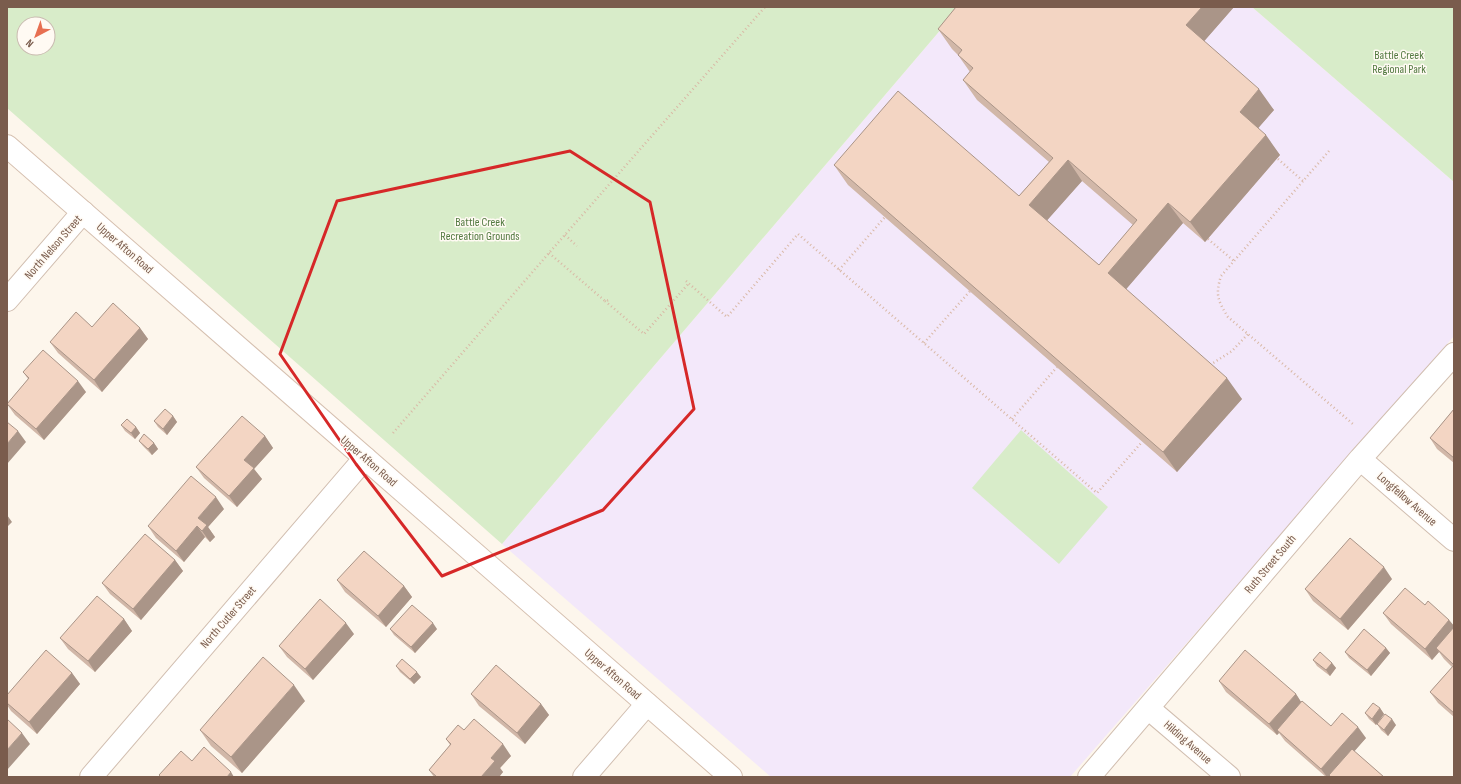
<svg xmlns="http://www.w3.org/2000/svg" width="1461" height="784" font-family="'Sofia Sans Condensed',sans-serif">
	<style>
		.education { fill: #f3e8fa }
		.park { fill: #d8ecc9; fill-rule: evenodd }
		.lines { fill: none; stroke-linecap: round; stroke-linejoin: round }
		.street-casing { stroke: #d1beb0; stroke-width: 24 }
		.secondary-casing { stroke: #d6c0b0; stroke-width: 24 }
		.path { stroke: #d9b8a5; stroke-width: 2.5; stroke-dasharray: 1 3; stroke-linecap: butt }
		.street { stroke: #fff; stroke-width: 22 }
		.secondary { stroke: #fff; stroke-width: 22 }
		.wall { fill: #d1b7a8; fill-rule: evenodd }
		.shaded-wall { fill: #aa9588 }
		.building { fill: #f3d5c3; stroke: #aa9588; fill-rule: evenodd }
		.marked { fill: none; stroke: #d62828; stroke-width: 3; stroke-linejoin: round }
		.labels { text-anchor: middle; stroke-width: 3; stroke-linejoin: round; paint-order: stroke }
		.park-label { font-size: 12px; fill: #537a41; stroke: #fffaf3 }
		.street-label { font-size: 12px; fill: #7a5c4d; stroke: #fffaf3 }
	</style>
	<rect width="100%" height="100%" fill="#fdf6ec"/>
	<!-- education -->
	<path class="education" d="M960,7H1252L1454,182V336L1070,777H771L502,544Z"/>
	<!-- park -->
	<path class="park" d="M7,7H960L502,544L7,108ZM24,24H48V48H24Z
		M1252,7H1454V182Z
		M1021,430L1108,507L1059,564L972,488Z"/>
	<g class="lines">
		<!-- street casing -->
		<g class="street-casing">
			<path id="street" d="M7,300L83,212
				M1360,459L1454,540
				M1148,708L1229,777
				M91,777L365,458
				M584,777L647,704
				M1089,777L1360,459L1454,354"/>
		</g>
		<!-- secondary casing -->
		<g class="secondary-casing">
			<path id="secondary" d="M7,146L731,777"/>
		</g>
		<!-- path -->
		<path class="path" d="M1329,151L1221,276C1215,295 1218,301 1228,317L1353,424
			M1278,159L1303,181
			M565,235L577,246
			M1208,239L1234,261
			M549,253L605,301L610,300
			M839,270L885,217
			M686,281L727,317L798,234L1097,493L1142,442
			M605,301L644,334L689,283
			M924,343L970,291
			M1210,365L1232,351L1248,334
			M1012,419L1057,367
			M393,433L549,253L765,7"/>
		<!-- street -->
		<use href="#street" class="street"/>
		<!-- secondary -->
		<use href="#secondary" class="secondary"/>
	</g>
	<!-- wall -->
	<path class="wall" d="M956,7H1234L1204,41L1274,110L1258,128L1280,155L1205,242L1183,223L1126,289L1242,399L1177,472L848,185L834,165L1019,196L1049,162L977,100L963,80L970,72L958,55L952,49L938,29ZM1082,181L1133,225L1099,265L1047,220Z
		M92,327L140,328L148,339L102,392L58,353L50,342Z
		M23,372L86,392L44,440L15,415L7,404L28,379Z
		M1454,409V463L1437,449L1430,438Z
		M173,416L177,422L167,435L158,427L154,421Z
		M121,425L136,427L140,433L135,439L125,431Z
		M265,436L273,448L254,469L262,479L237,507L204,478L196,467Z
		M139,441L154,443L158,449L152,455L143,446Z
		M224,509L208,527L215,537L210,542L205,537L184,562L156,538L148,526Z
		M175,560L183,571L141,620L110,594L102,583Z
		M1392,579L1348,630L1313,601L1305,589Z
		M337,580L404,586L412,597L386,627L345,592Z
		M1383,613L1449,620L1454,626V717L1438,703L1430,692L1452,667L1444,659L1439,652L1432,660L1391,624Z
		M124,619L132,631L95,672L68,649L60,638Z
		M390,629H437L415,653L394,635Z
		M354,634L313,680L287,657L279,646Z
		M1386,648L1390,653L1371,676L1349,658L1345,652Z
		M1313,660L1332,663L1336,668L1330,676L1317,666Z
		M396,666L421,677L414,684L400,672Z
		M72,673L80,684L37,734L11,711L7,705V695Z
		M1219,681L1296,694L1301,702L1331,726L1366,738L1354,751L1384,777H1326L1285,741L1279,733L1277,735L1226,692Z
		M471,694L541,704L549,715L525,744L479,706Z
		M305,701L242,773L211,746L200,730Z
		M1380,708L1384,714L1376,725L1369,719L1365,713Z
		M1377,724L1396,725L1388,736L1381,730Z
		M464,730L511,756L500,768L503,772L499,777H434L429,770L450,745L446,739Z"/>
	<!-- shaded-wall -->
	<path class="shaded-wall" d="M1202,7H1234L1200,46L1186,25Z
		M1259,89L1274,110L1254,133L1240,112Z
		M1266,135L1280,155L1205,242L1190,222Z
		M1068,160L1082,181L1043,225L1029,205Z
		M1168,203L1183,223L1122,294L1108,273Z
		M140,328L148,339L102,392L94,380Z
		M1227,378L1242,399L1177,472L1163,452Z
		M78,381L86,392L44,440L36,429Z
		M173,416L177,422L167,435L163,429Z
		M136,427L140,433L135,439L131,433Z
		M18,431L26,442L7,464V444Z
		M265,436L273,448L254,469L262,479L237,507L229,496L244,460Z
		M154,443L158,449L152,455L148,449Z
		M216,497L224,509L208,527L215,537L210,542L202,531L198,518Z
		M7,515L12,522L7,527Z
		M197,526L205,537L184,562L176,551Z
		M175,560L183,571L141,620L133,609Z
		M1384,567L1392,579L1348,630L1340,619Z
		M404,586L412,597L386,627L378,616Z
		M124,619L132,631L95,672L88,661Z
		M1449,620L1454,626V635L1436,648L1439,652L1432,660L1425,649Z
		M346,623L354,634L313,680L305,669Z
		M433,623L437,629L415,653L411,647Z
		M1386,648L1390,653L1371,676L1367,670Z
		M1332,663L1336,668L1330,676L1326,670Z
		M417,672L421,677L414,684L410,679Z
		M72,673L80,684L37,734L29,722Z
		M294,685L305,701L242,773L231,757Z
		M1296,694L1303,705L1277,730L1279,733L1277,735L1269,724Z
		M541,704L549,715L525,744L517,733Z
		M1380,708L1384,714L1376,725L1372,719Z
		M1392,719L1396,725L1388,736L1384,730Z
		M1358,727L1366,738L1332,777L1329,775L1330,777H1327L1321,769Z
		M22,733L30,744L7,770V750Z
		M503,744L511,756L500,768L503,772L499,777H481L491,758Z
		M231,772L234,777H227Z"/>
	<!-- building -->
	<path class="building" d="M956,7H1202L1186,25L1259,89L1240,112L1266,135L1190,222L1168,203L1108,273L1227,378L1163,452L834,165L898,91L1019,196L1053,158L963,80L973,68L958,55L962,50L938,29ZM1068,160L1137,220L1099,265L1029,205Z
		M113,303L140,328L94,380L50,342L76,312L92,327Z
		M43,350L78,381L36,429L7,404L29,378L23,372Z
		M165,409L173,416L163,429L154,421Z
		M1454,409V458L1430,438Z
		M242,416L265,436L244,460L254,468L229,496L196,467Z
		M127,419L136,427L131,433L121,425Z
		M7,422L18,431L7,444Z
		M144,434L154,443L148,449L139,441Z
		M191,476L216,497L198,518L207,525L202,531L197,526L176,551L148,526Z
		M145,534L175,560L133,609L102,583Z
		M1350,538L1384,567L1340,619L1305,589Z
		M364,551L404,586L378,616L337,580Z
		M1405,588L1425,605L1428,601L1449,620L1425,649L1383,613Z
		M97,596L124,619L88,661L60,638Z
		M320,599L346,623L305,669L279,646Z
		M412,605L433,623L411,647L390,629Z
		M1454,627V665L1436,648Z
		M1364,629L1386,648L1367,670L1345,652Z
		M46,650L72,673L29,722L7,703V695Z
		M1245,650L1296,694L1269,724L1219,681Z
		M1320,652L1332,663L1326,670L1313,660Z
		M263,657L294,685L231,757L200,730Z
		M402,659L417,672L410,679L396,666Z
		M496,665L541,704L517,733L471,694Z
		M1454,665V713L1430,692Z
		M1302,701L1331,726L1342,713L1358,727L1321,769L1277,730Z
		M1373,703L1380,708L1372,719L1365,713Z
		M1385,714L1392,719L1384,730L1377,724Z
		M7,719L22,733L7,750Z
		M474,719L503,744L491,758L495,761L481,777H437L429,770L451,744L446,739L458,725L464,730Z
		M204,747L231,772L227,777H161L159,775L181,751L192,761Z
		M1352,749L1384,777H1331L1329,775Z"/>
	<!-- marked area -->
	<path class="marked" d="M570,151L650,202L694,409L603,510L442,576L356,464L280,354L337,201Z"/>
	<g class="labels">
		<!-- park labels -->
		<g class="park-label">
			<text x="1399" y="59">Battle Creek<tspan x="1399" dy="14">Regional Park</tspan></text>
			<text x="480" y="226">Battle Creek<tspan x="480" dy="14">Recreation Grounds</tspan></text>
		</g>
		<!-- street labels -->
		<g class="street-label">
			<text transform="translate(53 247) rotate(-49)" y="4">North Nelson Street</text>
			<text transform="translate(125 248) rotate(41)" y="4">Upper Afton Road</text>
			<text transform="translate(369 461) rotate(41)" y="4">Upper Afton Road</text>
			<text transform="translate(1407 499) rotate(41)" y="4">Longfellow Avenue</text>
			<text transform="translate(1270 564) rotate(-50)" y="4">Ruth Street South</text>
			<text transform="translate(228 617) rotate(-49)" y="4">North Cutler Street</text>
			<text transform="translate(613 674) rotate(41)" y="4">Upper Afton Road</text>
			<text transform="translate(1188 742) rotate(41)" y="4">Hilding Avenue</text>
		</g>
	</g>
	<!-- border -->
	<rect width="1461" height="784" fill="none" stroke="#7a5c4d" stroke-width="16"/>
	<!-- north arrow -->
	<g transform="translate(36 36) rotate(221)"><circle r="19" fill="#fffaf3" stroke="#cabbb1"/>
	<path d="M0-3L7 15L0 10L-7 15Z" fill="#e76f51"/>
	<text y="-6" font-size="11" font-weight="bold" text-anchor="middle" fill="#7a5c4d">N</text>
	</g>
</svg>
